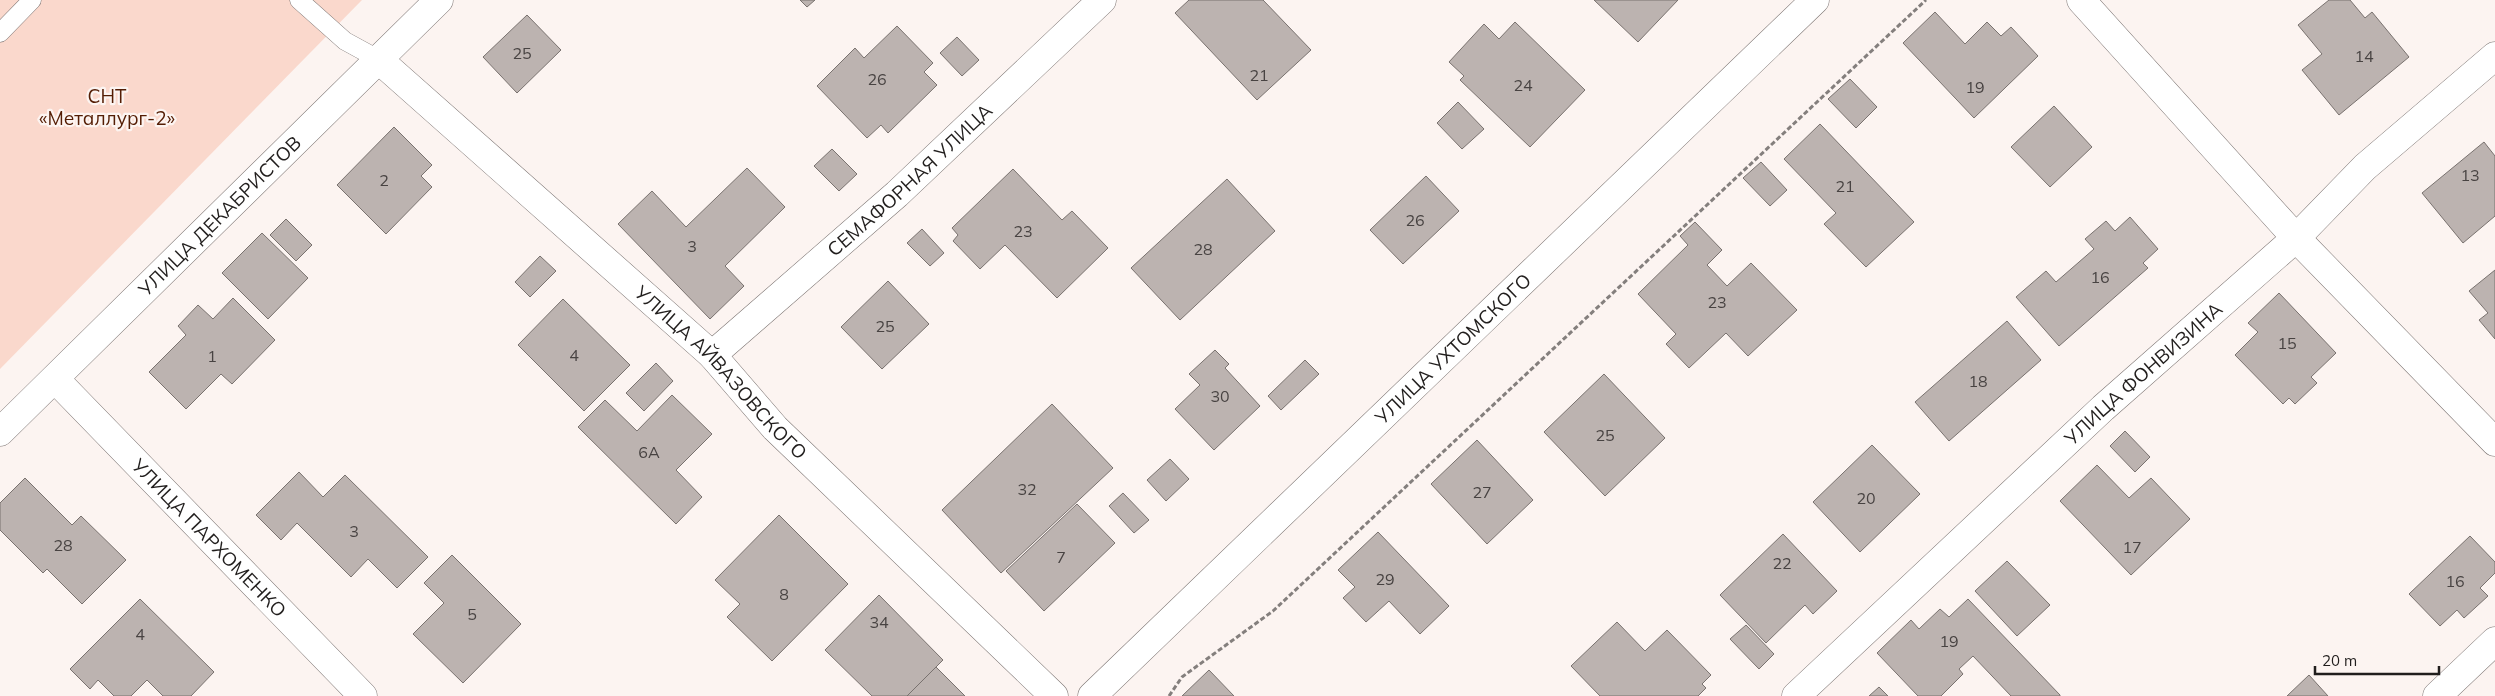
<svg xmlns="http://www.w3.org/2000/svg" width="2495" height="696" font-family="Mulish,sans-serif">
	<style>
		.green { fill: #fad8cc }
		.building { fill: #bcb3b0; stroke: #79726f }
		.lines { fill: none; stroke-linecap: round; stroke-linejoin: round }
		.service-casing { stroke: #7b7371; stroke-width: 19 }
		.minor-casing { stroke: #7b7371; stroke-width: 29 }
		.tertiary-casing { stroke: #7b7371; stroke-width: 29 }
		.path { stroke: #847f7d; stroke-width: 3; stroke-dasharray: 5 2.5; stroke-linecap: butt }
		.service { stroke: #fff; stroke-width: 18 }
		.minor { stroke: #fff; stroke-width: 28 }
		.tertiary { stroke: #fff; stroke-width: 28 }
		.labels { text-anchor: middle; stroke-width: 4.5; stroke-linejoin: round; paint-order: stroke }
		.number-label { font-size: 16px; fill: #484342 }
		.park-label { font-size: 19px; fill: #541d04; stroke: #fcf4f1 }
		.street-label { font-size: 19px; fill: #211e1d; stroke: #fcf4f1 }
	</style>
	<rect width="100%" height="100%" fill="#fcf4f1"/>
	<!-- green -->
	<path class="green" d="M0,0H362L0,369Z"/>
	<!-- building -->
	<path class="building" d="M800,0H815L807,7Z
		M1189,0H1263L1311,50L1257,100L1175,13Z
		M1594,0H1678L1638,42Z
		M2329,0H2350L2365,18L2372,12L2409,57L2339,115L2302,70L2322,54L2298,25Z
		M1935,12L1965,44L1987,22L2001,36L2011,27L2038,56L1974,118L1903,43Z
		M527,15L561,50L517,93L483,57Z
		M1515,22L1585,90L1530,147L1460,80L1464,76L1449,62L1484,24L1499,39Z
		M897,26L933,63L924,72L937,85L888,133L881,125L867,138L817,86L855,48L864,58Z
		M957,37L979,60L962,76L940,53Z
		M1850,79L1877,107L1856,128L1828,99Z
		M1458,102L1484,129L1462,149L1437,123Z
		M2054,106L2092,147L2050,187L2011,147Z
		M1820,124L1914,222L1866,267L1824,224L1836,213L1784,159Z
		M394,127L432,165L421,176L432,187L386,234L337,185Z
		M2484,142L2495,156V216L2463,243L2422,193Z
		M832,149L857,174L839,191L814,166Z
		M1761,162L1787,190L1770,206L1743,178Z
		M747,168L785,207L725,266L744,286L710,319L618,224L652,191L686,227Z
		M1013,169L1062,220L1072,211L1108,248L1057,298L1005,245L980,269L953,241L958,235L952,228Z
		M1426,176L1459,211L1403,264L1370,230Z
		M1227,179L1275,231L1180,320L1131,268Z
		M2130,217L2158,249L2143,263L2148,268L2059,346L2016,297L2046,271L2056,282L2094,249L2085,239L2106,221L2115,231Z
		M286,219L312,245L296,261L270,235Z
		M1695,222L1722,250L1707,265L1727,286L1751,263L1797,310L1748,356L1726,333L1689,368L1666,344L1676,334L1638,294L1688,245L1680,236Z
		M922,229L944,253L930,266L907,243Z
		M262,233L308,278L268,319L222,273Z
		M540,256L556,271L530,297L515,282Z
		M2495,270V339L2479,320L2488,313L2469,291Z
		M888,281L929,324L882,369L841,327Z
		M2279,293L2336,353L2311,377L2317,383L2295,404L2289,398L2283,404L2235,355L2258,332L2248,323Z
		M233,298L275,340L232,384L221,374L186,409L149,372L186,335L178,326L198,305L213,319Z
		M563,299L630,365L584,411L518,345Z
		M2007,321L2041,360L1949,441L1915,402Z
		M1215,350L1229,364L1225,368L1260,406L1214,450L1175,409L1200,385L1189,374Z
		M1305,360L1319,374L1281,410L1268,396Z
		M656,363L673,381L644,411L626,393Z
		M1604,374L1665,438L1605,496L1544,432Z
		M672,395L712,434L676,470L702,497L676,524L578,427L605,400L637,431Z
		M1052,404L1113,468L1001,573L942,510Z
		M2125,431L2150,457L2135,472L2110,446Z
		M1477,440L1533,500L1487,544L1431,484Z
		M1872,445L1920,494L1860,552L1813,502Z
		M1170,459L1189,479L1166,501L1147,480Z
		M2097,465L2129,498L2151,478L2190,519L2131,575L2060,501Z
		M299,472L323,497L345,475L428,557L397,588L368,559L351,577L297,523L281,540L256,515Z
		M25,478L72,525L81,516L126,560L82,604L47,569L43,573L0,530V503Z
		M1123,493L1149,520L1134,533L1109,506Z
		M1077,504L1115,543L1044,611L1006,571Z
		M779,515L848,584L772,661L727,617L740,604L715,580Z
		M1378,532L1449,606L1420,634L1389,601L1366,622L1343,598L1355,587L1338,570Z
		M1783,534L1837,591L1813,614L1805,605L1766,643L1720,595Z
		M2470,536L2495,562V573L2480,588L2488,596L2464,618L2457,610L2440,626L2409,594Z
		M452,555L521,624L463,683L413,634L444,603L424,583Z
		M2007,561L2050,605L2017,636L1975,591Z
		M879,595L943,660L907,696H872L825,650Z
		M140,599L214,672L191,696H163L147,680L131,696H114L98,680L90,689L70,669Z
		M1968,599L2060,695V696H2011L1973,656L1959,669L1963,674L1941,696H1918L1877,653L1911,620L1919,629L1940,609L1949,617Z
		M1617,622L1645,651L1667,630L1711,675L1702,684L1706,688L1698,696H1600L1571,666Z
		M1746,625L1774,654L1759,669L1730,639Z
		M936,667L965,696H907Z
		M1209,670L1234,696H1182Z
		M2309,675L2328,696H2287Z
		M1879,687L1888,696H1869Z"/>
	<g class="lines">
		<!-- service casing -->
		<g class="service-casing">
			<path id="service" d="M299,0L345,41L378,59
				M0,33L32,0"/>
		</g>
		<!-- minor casing -->
		<g class="minor-casing">
			<g id="minor">
				<path d="M2081,0L2296,238L2495,442"/>
				<path id="s1" d="M378,59L712,355L775,428L1054,696"/>
				<path id="s2" d="M712,355L897,194L1102,0"/>
				<path id="s3" d="M56,380L363,696"/>
				<path id="s4" d="M0,432L439,0"/>
				<path id="s5" d="M1796,696L2103,408L2296,238L2365,167L2495,56"/>
				<path d="M2437,696L2495,641"/>
			</g>
		</g>
		<!-- tertiary casing -->
		<g class="tertiary-casing">
			<g id="tertiary">
				<path id="s6" d="M1092,696L1815,0"/>
			</g>
		</g>
		<!-- path -->
		<path class="path" d="M1169,696L1182,677L1273,611L1926,0"/>
		<!-- service -->
		<use href="#service" class="service"/>
		<!-- minor -->
		<use href="#minor" class="minor"/>
		<!-- tertiary -->
		<use href="#tertiary" class="tertiary"/>
	</g>
	<g class="labels">
		<!-- number labels -->
		<g class="number-label">
			<text x="522" y="59">25</text>
			<text x="2364" y="62">14</text>
			<text x="1259" y="81">21</text>
			<text x="877" y="85">26</text>
			<text x="1523" y="91">24</text>
			<text x="1975" y="93">19</text>
			<text x="2470" y="181">13</text>
			<text x="384" y="186">2</text>
			<text x="1845" y="192">21</text>
			<text x="1415" y="226">26</text>
			<text x="1023" y="237">23</text>
			<text x="692" y="252">3</text>
			<text x="1203" y="255">28</text>
			<text x="2100" y="283">16</text>
			<text x="1717" y="308">23</text>
			<text x="885" y="332">25</text>
			<text x="2287" y="349">15</text>
			<text x="574" y="361">4</text>
			<text x="212" y="362">1</text>
			<text x="1978" y="387">18</text>
			<text x="1220" y="402">30</text>
			<text x="1605" y="441">25</text>
			<text x="649" y="458">6А</text>
			<text x="1027" y="495">32</text>
			<text x="1482" y="498">27</text>
			<text x="1866" y="504">20</text>
			<text x="354" y="537">3</text>
			<text x="63" y="551">28</text>
			<text x="2132" y="553">17</text>
			<text x="1061" y="563">7</text>
			<text x="1782" y="569">22</text>
			<text x="1385" y="585">29</text>
			<text x="2455" y="587">16</text>
			<text x="784" y="600">8</text>
			<text x="472" y="620">5</text>
			<text x="879" y="628">34</text>
			<text x="140" y="640">4</text>
			<text x="1949" y="647">19</text>
		</g>
		<!-- park labels -->
		<g class="park-label">
			<text x="107" y="103">СНТ<tspan x="107" dy="22">«Металлург-2»</tspan></text>
		</g>
		<!-- street labels -->
		<g class="street-label">
			<text dy="7" stroke="none"><textPath href="#s2" startOffset="264">СЕМАФОРНАЯ УЛИЦА</textPath></text>
			<text dy="7" stroke="none"><textPath href="#s4" startOffset="308">УЛИЦА ДЕКАБРИСТОВ</textPath></text>
			<text dy="7" stroke="none"><textPath href="#s6" startOffset="501">УЛИЦА УХТОМСКОГО</textPath></text>
			<text dy="7" stroke="none"><textPath href="#s1" startOffset="465">УЛИЦА АЙВАЗОВСКОГО</textPath></text>
			<text dy="7" stroke="none"><textPath href="#s5" startOffset="474">УЛИЦА ФОНВИЗИНА</textPath></text>
			<text dy="7" stroke="none"><textPath href="#s3" startOffset="220">УЛИЦА ПАРХОМЕНКО</textPath></text>
		</g>
	</g>
	<!-- scale -->
	<path d="M2315 666v8h124v-8" fill="none" stroke="#211e1d" stroke-width="2.5"/>
	<text x="2322" y="666" font-size="15" fill="#211e1d" stroke="#fcf4f1" stroke-width="4" paint-order="stroke">20 m</text>
</svg>
